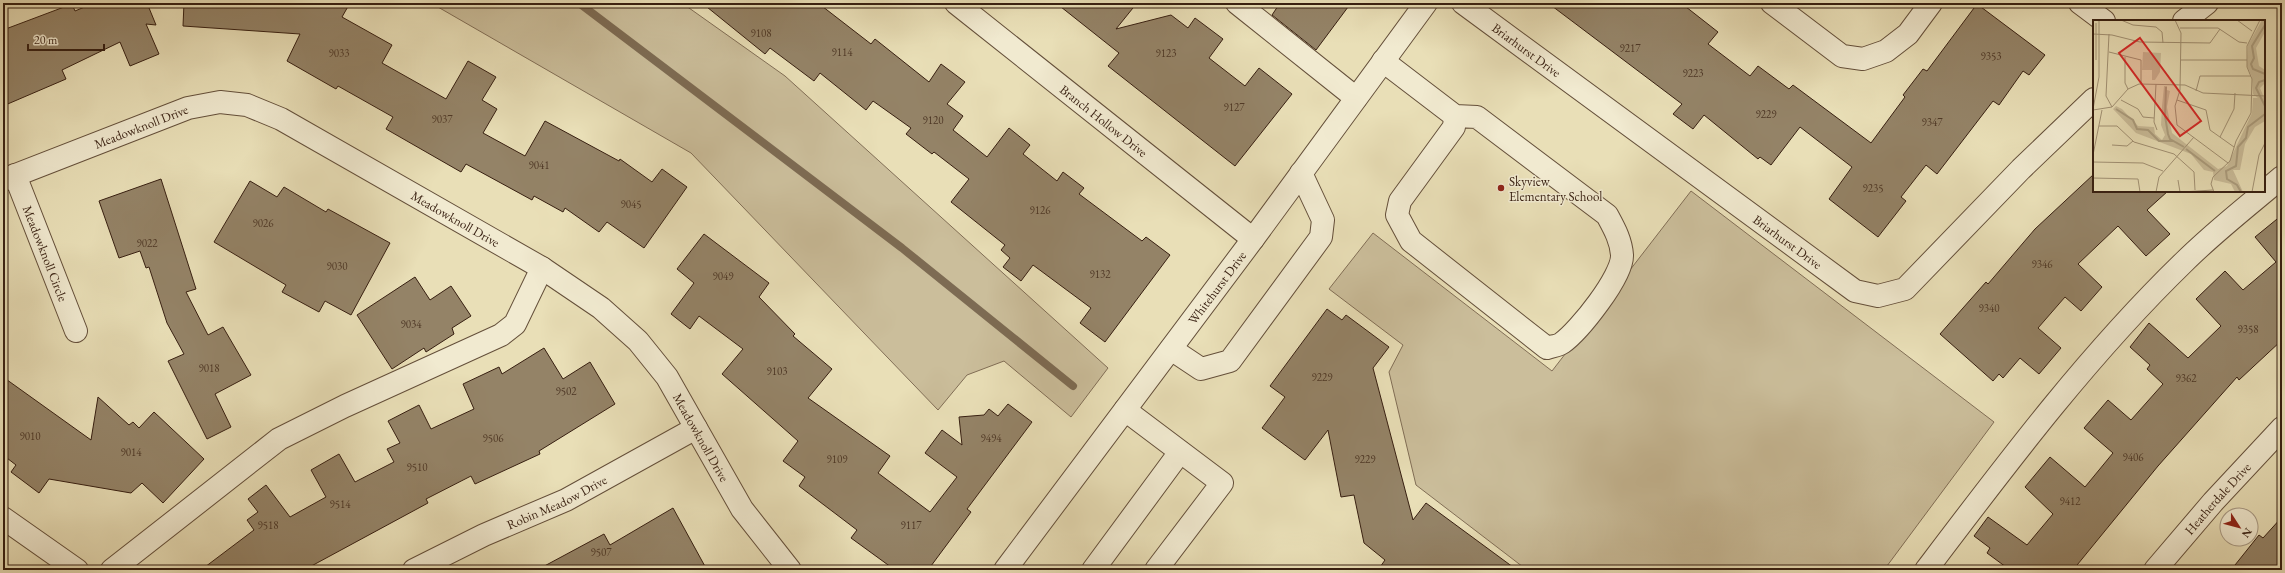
<svg xmlns="http://www.w3.org/2000/svg" width="2285" height="573" font-family="'EB Garamond',serif">
	<style>
		.green { fill: #cbbe9b; stroke: #816e56 }
		.lines { fill: none; stroke-linecap: round; stroke-linejoin: round }
		.stream { stroke: #7d6b53; stroke-width: 8 }
		.building { fill: #948367; stroke: #371f11 }
		.minor-casing { stroke: #644f3a; stroke-width: 24 }
		.minor { stroke: #f1ead0; stroke-width: 22 }
		.poi-dot { fill: #8f2418; stroke: #f1ead0; stroke-width: 1.5 }
		.labels { text-anchor: middle; stroke-width: 3; stroke-linejoin: round; paint-order: stroke }
		.number-label { font-size: 11px; fill: #4e3826 }
		.street-label { font-size: 13px; fill: #371f11; stroke: #f1ead0 }
		.poi-label { font-size: 13px; fill: #371f11; stroke: #f1ead0; text-anchor: start }
		.inset-river { fill: none; stroke: #ac9e7f; stroke-width: 2 }
		.inset-road { fill: none; stroke: #a29275; stroke-width: 1 }
		.view { fill: #d62828; fill-opacity: 0.15; stroke: #d62828; stroke-width: 2 }
		.inset-edge { fill: none; stroke: #371f11; stroke-width: 2 }
	</style>
	<rect width="100%" height="100%" fill="#e9dfb7"/>
	<filter id="stains"><feTurbulence type="fractalNoise" baseFrequency=".005" numOctaves="4"/><feColorMatrix values="0 0 0 0 .2 0 0 0 0 .09 0 0 0 0 .02 0 0 0 .5 -.17"/></filter>
	<radialGradient id="worn" r=".72"><stop offset=".6" stop-color="#630" stop-opacity="0"/><stop offset="1" stop-color="#630" stop-opacity=".3"/></radialGradient>
	<!-- green -->
	<path class="green" d="M431,3H682L785,76L1108,368L1071,417L1004,361L967,375L938,410L691,153Z
		M1691,191L1994,422L1884,570H1527L1416,485L1389,372L1403,345L1329,289L1373,233L1552,371Z"/>
	<g class="lines">
		<!-- stream -->
		<path class="stream" d="M579,3L902,248L1073,386"/>
	</g>
	<!-- building -->
	<path class="building" d="M94,3H147L156,25L146,24L159,54L130,66L120,42L62,70L66,79L3,106V30L72,4L75,11Z
		M184,3H350L342,17L392,45L382,63L446,99L468,61L496,77L482,100L497,109L483,133L525,156L545,121L619,161L620,159L652,182L662,169L687,187L644,248L607,222L599,232L565,208L563,212L534,196L532,200L466,164L461,172L386,129L393,117L338,86L336,89L287,61L300,34L183,26Z
		M702,3H818L871,44L875,39L929,82L941,64L965,82L947,104L963,116L953,130L987,157L1009,128L1030,145L1023,154L1057,181L1063,172L1084,188L1079,194L1142,241L1146,237L1170,255L1105,342L1080,323L1091,308L1033,265L1021,281L1003,267L1010,258L1001,250L1005,245L951,202L969,179L934,152L932,154L906,134L911,128L873,101L866,110L820,73L814,81L770,48L765,54Z
		M1056,3H1137L1116,29L1171,15L1188,28L1195,18L1223,39L1209,58L1245,86L1259,68L1292,94L1235,166L1108,66L1119,53Z
		M1280,3H1351L1316,50L1272,15Z
		M1548,3H1681L1718,32L1708,44L1750,76L1758,66L1789,89L1793,85L1871,143L1905,97L1903,95L1923,69L1927,71L1977,4L2045,55L2029,75L2023,71L1999,105L1993,101L1937,174L1926,165L1901,197L1906,201L1878,237L1829,199L1852,167L1800,127L1771,165L1760,157L1758,159L1704,115L1693,129L1673,114L1682,104Z
		M2094,174V191H2168L2147,210L2170,234L2146,256L2118,226L2078,264L2102,287L2081,311L2065,297L2038,328L2061,348L2039,374L2020,358L2003,378L1999,374L1993,381L1940,334L1986,282L1988,284L2035,229Z
		M161,179L196,289L186,292L208,335L223,327L251,375L215,394L231,427L207,439L168,361L184,354L167,323L149,267L146,268L140,251L119,258L99,201Z
		M250,181L277,197L284,187L326,212L328,209L390,243L351,315L325,301L319,312L282,292L286,285L214,242Z
		M2282,215V340L2239,380L2237,377L2158,466L2073,570H2010L1987,553L1990,548L1974,536L1988,517L2027,545L2053,514L2025,487L2050,457L2085,487L2113,453L2084,428L2108,400L2131,420L2163,384L2147,369L2150,365L2130,347L2149,323L2188,358L2221,326L2196,299L2225,271L2243,290L2276,262L2255,237Z
		M704,234L769,283L759,297L795,334L793,336L832,369L808,398L890,456L878,473L930,512L957,477L925,453L942,430L962,445L959,417L984,415L989,409L998,416L1008,404L1032,422L967,509L971,512L928,570H895L851,538L857,530L799,486L805,477L783,461L798,441L722,374L743,349L699,316L690,329L671,314L694,283L677,269Z
		M415,277L430,300L451,286L471,316L452,328L454,334L426,352L424,348L392,369L357,315Z
		M1327,309L1342,320L1346,315L1389,347L1373,368L1413,520L1426,503L1517,570H1378L1385,560L1364,543L1354,495L1341,497L1328,430L1305,460L1262,428L1285,397L1270,386Z
		M544,348L563,379L590,362L615,404L539,451L540,454L475,484L471,476L426,499L428,503L304,570H201L254,530L247,520L258,512L248,499L266,485L290,517L326,497L311,470L339,454L355,482L394,462L387,449L400,443L388,421L419,405L431,429L474,409L463,384L499,367L502,374Z
		M3,377L91,440L98,397L129,425L133,422L139,428L154,412L204,459L163,503L142,483L131,493L49,479L39,493L11,472L16,465L3,455Z
		M673,508L707,570H537L604,534L610,545Z
		M2282,517V570H2231L2259,535L2263,538Z"/>
	<g class="lines">
		<!-- minor casing -->
		<g class="minor-casing">
			<g id="minor">
				<path id="s1" d="M956,3L1253,239"/>
				<path d="M1237,3L1356,98"/>
				<path id="s2" d="M1463,3L1855,291L1878,296L1905,289L2021,169L2094,99"/>
				<path d="M1772,3L1842,56L1863,59L1886,51L1908,34L1931,3"/>
				<path d="M2080,3L2104,21"/>
				<path d="M2184,21L2207,3"/>
				<path d="M1383,61L1455,116L1454,127L1400,201L1397,215L1411,241L1547,348C1552,346 1558,346 1562,343C1579,331 1623,276 1622,255C1621,240 1614,228 1607,215L1477,117L1455,116"/>
				<path id="s3" d="M15,175L76,331"/>
				<path id="s4" d="M3,180L188,108L220,102L247,105L281,119L542,268L601,308L638,341L667,377L742,509L790,570"/>
				<path d="M1171,349L1201,369L1230,361L1321,237L1323,220L1301,173"/>
				<path d="M1125,410L1222,483L1156,570"/>
				<path d="M3,518L77,570"/>
				<path d="M112,570L279,439L345,406L501,335L515,324L542,268"/>
				<path id="s5" d="M414,570L484,535L566,500L696,428"/>
				<path id="s6" d="M1005,570L1253,239L1426,3"/>
				<path d="M1093,570L1180,452"/>
				<path d="M1926,570C2007,463 2088,355 2184,262C2214,232 2249,205 2282,177"/>
				<path id="s7" d="M2155,570L2213,502L2282,428"/>
			</g>
		</g>
		<!-- minor -->
		<use href="#minor" class="minor"/>
	</g>
	<!-- markers -->
	<circle class="poi-dot" cx="1501" cy="188" r="4"/>
	<g class="labels">
		<!-- number labels -->
		<g class="number-label">
			<text x="761" y="37">9108</text>
			<text x="1630" y="52">9217</text>
			<text x="842" y="56">9114</text>
			<text x="339" y="57">9033</text>
			<text x="1166" y="57">9123</text>
			<text x="1991" y="60">9353</text>
			<text x="1693" y="77">9223</text>
			<text x="1234" y="111">9127</text>
			<text x="1766" y="118">9229</text>
			<text x="442" y="123">9037</text>
			<text x="933" y="124">9120</text>
			<text x="1932" y="126">9347</text>
			<text x="539" y="169">9041</text>
			<text x="1873" y="192">9235</text>
			<text x="631" y="208">9045</text>
			<text x="1040" y="214">9126</text>
			<text x="263" y="227">9026</text>
			<text x="147" y="247">9022</text>
			<text x="2042" y="268">9346</text>
			<text x="337" y="270">9030</text>
			<text x="1100" y="278">9132</text>
			<text x="723" y="280">9049</text>
			<text x="1989" y="312">9340</text>
			<text x="411" y="328">9034</text>
			<text x="2248" y="333">9358</text>
			<text x="209" y="372">9018</text>
			<text x="777" y="375">9103</text>
			<text x="1322" y="381">9229</text>
			<text x="2186" y="382">9362</text>
			<text x="566" y="395">9502</text>
			<text x="30" y="440">9010</text>
			<text x="493" y="442">9506</text>
			<text x="991" y="442">9494</text>
			<text x="131" y="456">9014</text>
			<text x="2133" y="461">9406</text>
			<text x="837" y="463">9109</text>
			<text x="1365" y="463">9229</text>
			<text x="417" y="471">9510</text>
			<text x="2070" y="505">9412</text>
			<text x="340" y="508">9514</text>
			<text x="268" y="529">9518</text>
			<text x="911" y="529">9117</text>
			<text x="601" y="556">9507</text>
		</g>
		<!-- street labels -->
		<g class="street-label">
			<text dy="5" stroke="none"><textPath href="#s2" startOffset="79">Briarhurst Drive</textPath></text>
			<text dy="5" stroke="none"><textPath href="#s1" startOffset="189">Branch Hollow Drive</textPath></text>
			<text dy="5" stroke="none"><textPath href="#s4" startOffset="148">Meadowknoll Drive</textPath></text>
			<text dy="5" stroke="none"><textPath href="#s4" startOffset="496">Meadowknoll Drive</textPath></text>
			<text dy="5" stroke="none"><textPath href="#s2" startOffset="403">Briarhurst Drive</textPath></text>
			<text dy="5" stroke="none"><textPath href="#s3" startOffset="84">Meadowknoll Circle</textPath></text>
			<text dy="5" stroke="none"><textPath href="#s6" startOffset="353">Whitehurst Drive</textPath></text>
			<text dy="5" stroke="none"><textPath href="#s4" startOffset="832">Meadowknoll Drive</textPath></text>
			<text dy="5" stroke="none"><textPath href="#s7" startOffset="95">Heatherdale Drive</textPath></text>
			<text dy="5" stroke="none"><textPath href="#s5" startOffset="158">Robin Meadow Drive</textPath></text>
		</g>
		<!-- poi labels -->
		<g class="poi-label">
			<text x="1509" y="186">Skyview<tspan x="1509" dy="15">Elementary School</tspan></text>
		</g>
	</g>
	<!-- overview -->
	<g transform="translate(2093 20)">
		<rect width="172" height="172" fill="#e9dfb7"/>
		<path d="M169,0H172V12L163,28L166,46L172,50V63L167,68L172,80V101L162,107L152,124L147,150H140L150,172H142L138,164L121,160L120,152L111,150L98,134L43,113L20,89L23,86L29,89L45,106L61,107L62,114L69,120L72,115L68,105L69,86L71,66H74V70L77,71L74,87L79,113L125,149L134,146L159,93L160,78H165L160,74L159,57L154,46L155,25ZM50,32L68,33L67,52L62,60H59V50H49Z" fill="#cbbe9b"/>
		<path class="inset-river" d="M172,5L159,26L161,38L158,44L160,49L172,54M172,60L166,62L163,68L172,86M73,67L72,96L75,114L77,119L91,127M23,89L40,100L44,109L55,110L66,121H80M93,129L122,151M148,172L144,165L134,159L133,151L143,146L145,127L153,118L155,107L172,94"/>
		<path class="inset-road" d="M28,0L40,5L63,7L69,12L70,23M82,0L88,13L87,70L82,86L84,105L135,143M144,0L159,11M87,8H125L146,22L154,23M0,14L19,15L47,22L117,23L127,9M16,14L13,76L19,87M16,32L48,40V64M32,37V63L35,69M3,40V3M88,40H154M63,64L61,102L64,110M103,71L107,56H158M28,80L45,89L50,97L61,98M84,80L113,90L117,110L141,127M0,89L6,57V0M0,90L19,87L35,69L46,64L92,65L110,73L172,76M6,106H24L41,122L81,134L101,152L102,170M127,117L141,89L142,73M19,125L34,126L40,121M0,135L9,90M0,142L50,143L70,151M0,158L45,159L47,172M85,160L87,172M63,172L66,157L101,117M89,172L120,170M121,172L118,164L120,157L137,141L143,121L158,93L159,59L154,47V26L167,0M159,172L166,135L172,123"/>
		<path class="view" d="M47,18L108,101L87,116L26,33Z"/>
		<rect width="172" height="172" class="inset-edge"/>
	</g>
	<!-- margin -->
	<rect width="2285" height="573" fill="none" stroke="#e9dfb7" stroke-width="16"/>
	<rect x="4" y="4" width="2277" height="565" fill="none" stroke="#371f11" stroke-width="2"/>
	<rect x="8" y="8" width="2269" height="557" fill="none" stroke="#371f11"/>
	<!-- north arrow -->
	<g transform="translate(2239 527) rotate(126)"><circle r="19" fill="#f1ead0" stroke="#a79984"/>
	<path d="M0-3L7 15L0 10L-7 15Z" fill="#8f2418"/>
	<text y="-6" font-size="11" font-weight="bold" text-anchor="middle" fill="#371f11">N</text>
	</g>
	<!-- scale -->
	<path d="M28 44v6h76v-6" fill="none" stroke="#371f11" stroke-width="2"/>
	<text x="34" y="44" font-size="12" fill="#371f11" stroke="#f1ead0" stroke-width="3" paint-order="stroke">20 m</text>
	<rect width="100%" height="100%" filter="url(#stains)"/>
	<rect width="100%" height="100%" fill="url(#worn)"/>
</svg>
